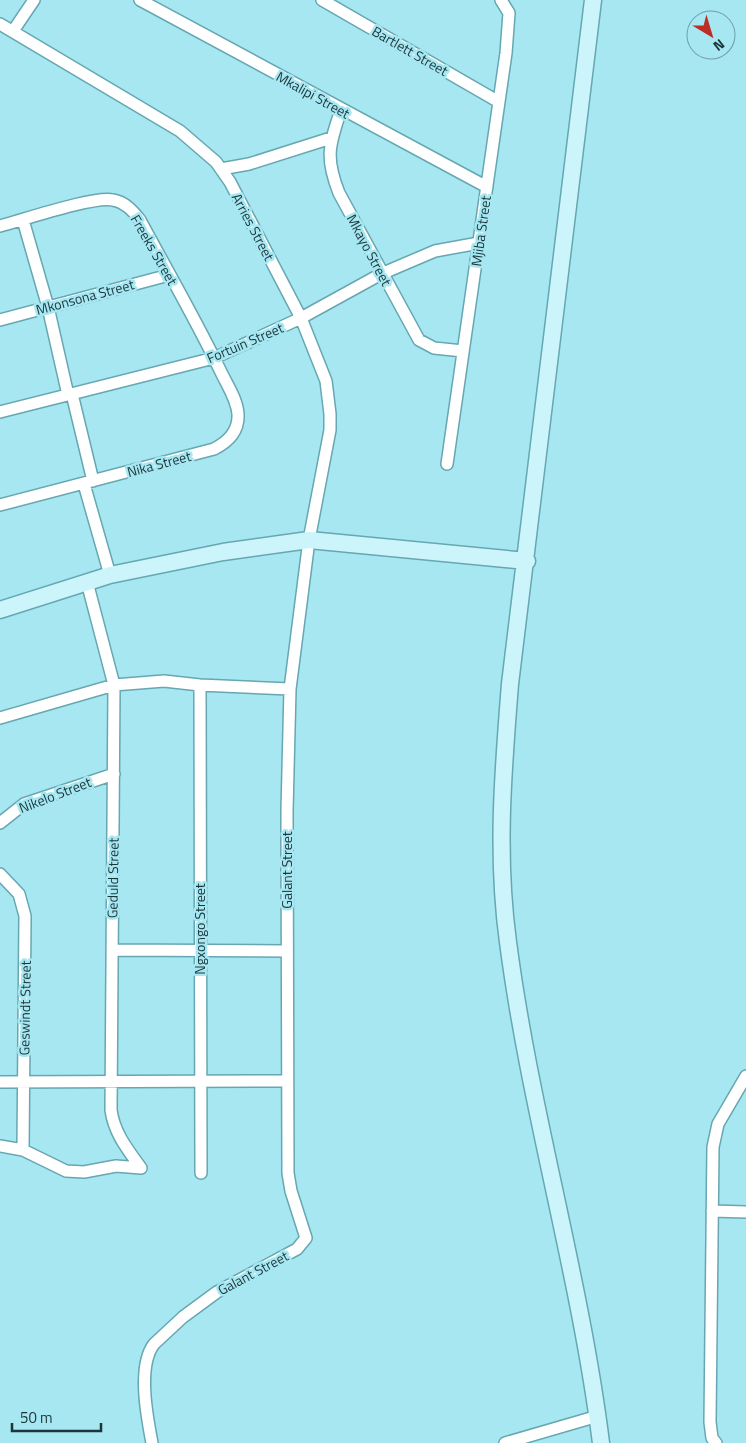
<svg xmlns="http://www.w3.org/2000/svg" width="746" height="1443" font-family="'Titillium Web',sans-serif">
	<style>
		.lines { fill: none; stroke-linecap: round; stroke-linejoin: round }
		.street-casing { stroke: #66a7b1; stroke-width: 14 }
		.secondary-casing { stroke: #66a7b1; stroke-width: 19 }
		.street { stroke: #fff; stroke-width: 11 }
		.secondary { stroke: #ccf5fb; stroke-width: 16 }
		.labels { text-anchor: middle; stroke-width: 5; stroke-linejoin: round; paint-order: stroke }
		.street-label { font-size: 14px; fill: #1b363a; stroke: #a6e7f2 }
	</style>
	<rect width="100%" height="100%" fill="#a6e7f2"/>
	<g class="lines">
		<!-- street casing -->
		<g class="street-casing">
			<path id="street" d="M140,0L487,187
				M322,0L499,102
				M0,24L180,131L216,162L230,182L301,318L326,381L330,414V430L309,540L290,689L287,811L288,1173L291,1191L306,1238L297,1249L217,1292L183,1317L154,1344C137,1366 147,1417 152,1443
				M13,31L34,0
				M341,110C329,145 325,158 339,193L419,340L434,348L463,351
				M221,169L249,164L331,138
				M23,220L48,307L68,395
				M0,226C23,220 93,196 113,200C125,202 133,211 140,220C167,270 196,320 221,372C227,385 237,399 238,414C239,431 228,442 214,449L0,505
				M0,320L169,275
				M72,394L93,481
				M0,412L214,358L301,318L381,274L435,251L479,243
				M447,464L506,53L509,13L501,0
				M84,484L110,575
				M87,582L114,685L111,1110C114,1133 128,1150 141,1168
				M200,685L201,1173
				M0,718L114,685L164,681L200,685L290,689
				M0,823L24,804L114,774
				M0,874L19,894L25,916L23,1150
				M112,950L287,951
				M0,1082L287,1081
				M0,1146L23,1150L66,1171L84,1172L116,1166L141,1168
				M712,1211L746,1212
				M505,1443L598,1416
				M716,1443L712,1438L710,1422L713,1147L718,1124L746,1076"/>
		</g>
		<!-- secondary casing -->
		<g class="secondary-casing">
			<path id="secondary" d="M593,0L510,684C503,772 496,855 508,942C530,1111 580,1275 601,1443
				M0,610L110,575L223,552L309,540L527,561"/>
		</g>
		<!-- street -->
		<use href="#street" class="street"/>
		<!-- secondary -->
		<use href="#secondary" class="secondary"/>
	</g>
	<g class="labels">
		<!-- street labels -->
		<g class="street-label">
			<text transform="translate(410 51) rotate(30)" y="5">Bartlett Street</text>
			<text transform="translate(313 95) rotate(29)" y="5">Mkalipi Street</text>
			<text transform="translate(253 227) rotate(62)" y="5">Arries Street</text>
			<text transform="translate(481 231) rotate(-82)" y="5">Mjiba Street</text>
			<text transform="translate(154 250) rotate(60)" y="5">Freeks Street</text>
			<text transform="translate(369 250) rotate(62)" y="5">Mkayo Street</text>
			<text transform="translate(85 297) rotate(-15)" y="5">Mkonsona Street</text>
			<text transform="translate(245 343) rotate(-23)" y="5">Fortuin Street</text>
			<text transform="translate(159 464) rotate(-15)" y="5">Nika Street</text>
			<text transform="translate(55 795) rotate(-21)" y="5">Nikelo Street</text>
			<text transform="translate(287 870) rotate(-90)" y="5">Galant Street</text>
			<text transform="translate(113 878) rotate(-89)" y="5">Geduld Street</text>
			<text transform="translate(200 929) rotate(-90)" y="5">Ngxongo Street</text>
			<text transform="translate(25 1008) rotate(-89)" y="5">Geswindt Street</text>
			<text transform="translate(253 1273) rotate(-28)" y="5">Galant Street</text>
		</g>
	</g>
	<!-- north arrow -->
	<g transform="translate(711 35) rotate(142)"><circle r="24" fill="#a6e7f2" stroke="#6ea0a8"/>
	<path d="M0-4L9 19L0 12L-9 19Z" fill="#bc2e25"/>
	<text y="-8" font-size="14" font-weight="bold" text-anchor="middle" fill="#1b363a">N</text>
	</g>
	<!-- scale -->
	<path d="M12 1423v8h89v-8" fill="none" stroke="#1b363a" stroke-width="2.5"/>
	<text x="20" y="1423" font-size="15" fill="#1b363a" stroke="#a6e7f2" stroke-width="4" paint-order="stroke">50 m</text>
</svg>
